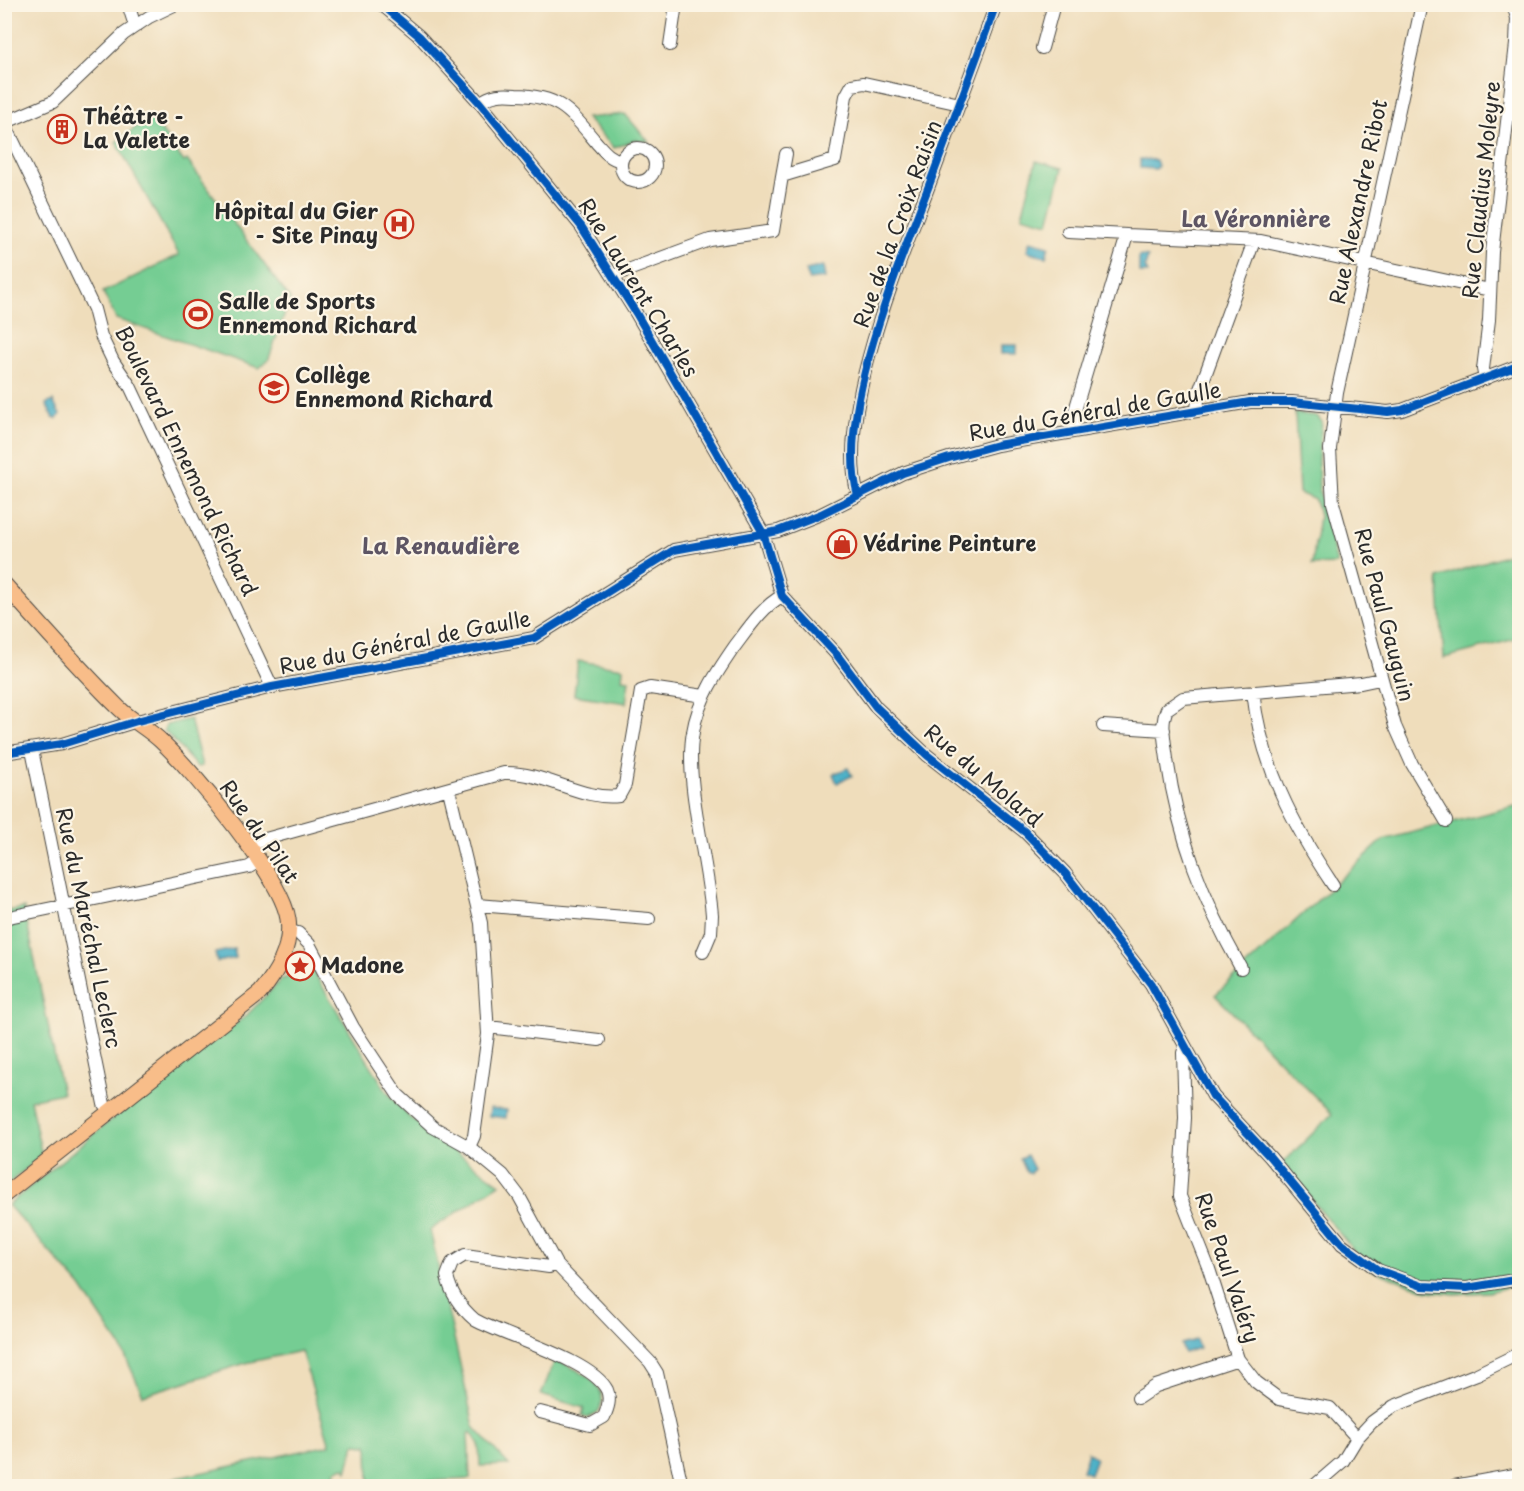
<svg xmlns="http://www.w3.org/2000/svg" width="1524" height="1491" font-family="'Playpen Sans',sans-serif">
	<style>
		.green { fill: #74cd93; stroke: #507c5f; stroke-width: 1.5 }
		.water { fill: #47aec6; stroke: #396c78; stroke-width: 1.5 }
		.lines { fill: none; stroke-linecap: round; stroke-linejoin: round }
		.minor-casing { stroke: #484641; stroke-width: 14 }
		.major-casing { stroke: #484641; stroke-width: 17 }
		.minor { stroke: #fff; stroke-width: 12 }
		.major { stroke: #f8bd89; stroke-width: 15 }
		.cycleway-casing { stroke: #fcf5e5; stroke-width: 11 }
		.cycleway { stroke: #0057b8; stroke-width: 8 }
		.labels { text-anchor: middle; stroke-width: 4.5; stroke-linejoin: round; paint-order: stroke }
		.poi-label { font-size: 21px; font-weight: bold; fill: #2b2b2b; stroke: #fcf5e5; text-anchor: start }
		.street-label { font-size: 21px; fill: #2b2b2b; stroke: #fcf5e5 }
		.neighbourhood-label { font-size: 22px; font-weight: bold; fill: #5d5564; stroke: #fcf5e5 }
	</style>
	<rect width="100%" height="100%" fill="#fcf5e5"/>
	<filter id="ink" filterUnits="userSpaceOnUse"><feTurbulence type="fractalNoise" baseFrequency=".0167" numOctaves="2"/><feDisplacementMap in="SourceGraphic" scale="12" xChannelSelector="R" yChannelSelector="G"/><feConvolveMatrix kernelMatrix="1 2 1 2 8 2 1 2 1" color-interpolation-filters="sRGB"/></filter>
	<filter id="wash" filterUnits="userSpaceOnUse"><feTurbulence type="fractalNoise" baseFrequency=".008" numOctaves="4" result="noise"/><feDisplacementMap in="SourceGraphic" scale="24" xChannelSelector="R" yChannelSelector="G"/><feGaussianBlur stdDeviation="1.35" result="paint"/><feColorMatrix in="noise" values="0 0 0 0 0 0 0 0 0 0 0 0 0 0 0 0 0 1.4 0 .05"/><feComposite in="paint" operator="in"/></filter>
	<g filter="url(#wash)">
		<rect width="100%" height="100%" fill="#efddbb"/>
		<!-- green -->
		<path class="green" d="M625,114L649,142L635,140L614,148L586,118Z
			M151,116L184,162L187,160L290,299L268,361L259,368L116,319L103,292L179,255L116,142Z
			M1036,161L1063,168L1049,223L1022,216Z
			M1295,413L1317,416L1322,422L1318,460L1319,490L1337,564L1312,565L1319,516L1315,500L1299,493Z
			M1519,550V638L1444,658L1438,578Z
			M578,661L623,668L622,679L629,680L626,703L574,695Z
			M190,719L202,766L197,767L164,730L166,725Z
			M1519,805V1284L1489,1292L1455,1294L1428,1291L1369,1269L1282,1164L1332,1114L1215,995L1383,840Z
			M5,895L8,911L24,908L62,1093L30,1100L42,1156L5,1186Z
			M297,951C310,951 312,966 316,976L387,1092L410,1118L500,1184L430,1230L474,1427L509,1465L480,1466L479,1444L471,1432L468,1434L470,1479L369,1484L368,1445L355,1444L347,1471L344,1467L335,1471L339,1486H139L330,1445L301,1351L246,1363L143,1395L122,1349L81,1287L8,1205L162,1078L246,1016L282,979L303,973L306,967L300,957L293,960L286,973L284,971L291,954Z
			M555,1360C575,1368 615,1385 598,1412L589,1417L582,1416L584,1408L541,1395Z"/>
		<!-- water -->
		<path class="water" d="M1140,159L1156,160L1158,166L1156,169L1140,168Z
			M1030,241L1049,246L1046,257L1027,251Z
			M1139,256L1148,257L1145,267L1148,273H1139Z
			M823,266L825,278L809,280L806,270Z
			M1001,345H1017V354H1001Z
			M53,401L60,415L57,419L53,418L46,404Z
			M848,768L852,776L837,783L833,774Z
			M234,949L236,958L217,962L215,953Z
			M490,1108L507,1110L506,1118L489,1116Z
			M1027,1155L1034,1169L1030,1173H1027L1020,1158Z
			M1196,1340L1199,1348L1184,1353L1181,1344Z
			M1088,1452L1096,1458L1090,1474L1082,1471Z"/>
	</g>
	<g filter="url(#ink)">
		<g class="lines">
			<!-- minor casing -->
			<g class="minor-casing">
				<path id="minor" d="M128,4L135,26
					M381,4L419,36L480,103L581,226L636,313L763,533L782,596L837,655L876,707L927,755L1025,832L1065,873L1151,984L1213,1096L1270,1157L1342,1244L1378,1270L1422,1286L1467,1288L1520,1279
					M1422,4L1337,393L1330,449L1333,503L1395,726L1412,764L1446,821
					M670,45L676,4
					M1042,48L1054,4
					M480,103C491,94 502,94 516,95C560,96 569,110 596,142C604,151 609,158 621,161
					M4,122L94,309L101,336L113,361L130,386L272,687
					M4,123L53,102L124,34L149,17L176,4
					M621 165a17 17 0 1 1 34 0a17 17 0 1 1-34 0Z
					M782,176L786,154
					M1068,232L1127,235
					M620,273L710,240L773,231L782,176L835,160L846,96L852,85L864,83L960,104
					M1485,379L1483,369L1489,320L1492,252L1516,44L1517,18L1513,4
					M1197,409L1199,392L1254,241
					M1074,431V414L1127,235L1261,241L1490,290
					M858,495C834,414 902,258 931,180C953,121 975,63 996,4
					M1253,692C1261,764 1293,825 1333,885
					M1103,726L1164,730
					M32,750L104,1104L109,1112
					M4,753L62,744L137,721L272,687L534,638L674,550L778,531L821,514L903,473L949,458L997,445L1250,402H1292L1388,412L1402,410L1520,365
					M449,790L481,923L488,1034L474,1136L469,1147
					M249,847L262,840L504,773C544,771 582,801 619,796L625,785L641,691L650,688L704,696
					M478,905L649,919
					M4,918L249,867L259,861
					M290,931L298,933L309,944L353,1027L398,1095L433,1127L469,1147L503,1175L519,1196L556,1264L650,1362L657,1373L682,1486
					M703,952L711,933L712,915C708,862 684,781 693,732C698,700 717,672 735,646C748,629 763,606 782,596
					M1241,968C1203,900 1178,836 1167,759C1165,742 1160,724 1167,709L1183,698L1361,683L1380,679
					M488,1027L599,1040
					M1185,1047L1183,1053L1185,1118L1180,1196L1209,1269L1238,1359L1256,1382L1279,1399L1330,1408L1357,1438
					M1138,1398L1156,1386L1238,1359
					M540,1412L590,1425L604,1417C608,1408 611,1399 607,1390C592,1360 506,1337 475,1320C461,1308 451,1295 447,1276L452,1263L465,1255L549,1267L556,1264
					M1314,1486L1343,1461L1357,1438L1372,1422L1394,1406L1477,1374L1520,1353
					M1454,1486L1520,1474"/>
			</g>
			<!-- major casing -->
			<g class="major-casing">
				<path id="major" d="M4,584C42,626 79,669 119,708C132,721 149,729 162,742C194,772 282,878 288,919C292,946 277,973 260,993L4,1195"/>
			</g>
			<!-- minor -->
			<use href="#minor" class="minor"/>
			<!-- major -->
			<use href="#major" class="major"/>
			<!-- cycleway casing -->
			<g class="cycleway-casing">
				<path id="cycleway" d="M381,4L419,36L480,103L581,226L636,313L763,533L782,596L837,655L876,707L927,755L1025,832L1065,873L1151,984L1213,1096L1270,1157L1342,1244L1378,1270L1422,1286L1467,1288L1520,1279
					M858,495C834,414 902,258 931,180C953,121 975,63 996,4
					M4,753L62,744L137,721L272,687L534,638L674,550L778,531L821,514L903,473L949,458L997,445L1250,402H1292L1388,412L1402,410L1520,365"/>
			</g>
			<!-- cycleway -->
			<use href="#cycleway" class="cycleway"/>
		</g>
	</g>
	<!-- icons -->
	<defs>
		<g id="building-ring" transform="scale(1.5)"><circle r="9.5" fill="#fcf5e5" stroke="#c8321e" stroke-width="1.5"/><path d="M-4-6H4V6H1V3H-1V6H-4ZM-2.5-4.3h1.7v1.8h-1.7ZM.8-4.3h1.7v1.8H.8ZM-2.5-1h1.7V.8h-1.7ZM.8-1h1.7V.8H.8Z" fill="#c8321e"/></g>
		<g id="hospital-ring" transform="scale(1.5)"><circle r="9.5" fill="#fcf5e5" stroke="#c8321e" stroke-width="1.5"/><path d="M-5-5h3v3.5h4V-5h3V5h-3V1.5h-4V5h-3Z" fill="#c8321e"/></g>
		<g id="stadium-ring" transform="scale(1.5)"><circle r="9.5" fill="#fcf5e5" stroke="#c8321e" stroke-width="1.5"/><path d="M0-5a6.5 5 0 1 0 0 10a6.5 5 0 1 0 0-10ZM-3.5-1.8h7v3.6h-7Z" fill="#c8321e"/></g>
		<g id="school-ring" transform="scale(1.5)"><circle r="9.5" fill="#fcf5e5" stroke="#c8321e" stroke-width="1.5"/><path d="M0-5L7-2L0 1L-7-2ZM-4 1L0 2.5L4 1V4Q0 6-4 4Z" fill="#c8321e"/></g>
		<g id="shop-ring" transform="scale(1.5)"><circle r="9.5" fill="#fcf5e5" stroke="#c8321e" stroke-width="1.5"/><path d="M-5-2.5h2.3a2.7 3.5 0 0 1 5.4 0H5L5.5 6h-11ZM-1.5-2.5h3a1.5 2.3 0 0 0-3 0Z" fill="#c8321e"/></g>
		<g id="sight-ring" transform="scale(1.5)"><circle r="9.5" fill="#fcf5e5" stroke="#c8321e" stroke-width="1.5"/><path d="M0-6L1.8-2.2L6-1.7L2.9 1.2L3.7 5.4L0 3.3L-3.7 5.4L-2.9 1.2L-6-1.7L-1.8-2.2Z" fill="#c8321e"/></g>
	</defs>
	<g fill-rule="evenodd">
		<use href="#building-ring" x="62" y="129"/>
		<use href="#hospital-ring" x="399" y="224"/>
		<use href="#stadium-ring" x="198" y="314"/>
		<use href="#school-ring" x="274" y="388"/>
		<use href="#shop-ring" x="842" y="544"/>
		<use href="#sight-ring" x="300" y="966"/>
	</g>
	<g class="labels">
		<!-- poi labels -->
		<g class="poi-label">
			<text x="83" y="124">Théâtre -<tspan x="83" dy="24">La Valette</tspan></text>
			<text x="378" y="219" text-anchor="end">Hôpital du Gier<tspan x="378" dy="24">- Site Pinay</tspan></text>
			<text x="219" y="309">Salle de Sports<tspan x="219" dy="24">Ennemond Richard</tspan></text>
			<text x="295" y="383">Collège<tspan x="295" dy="24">Ennemond Richard</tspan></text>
			<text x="863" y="551">Védrine Peinture</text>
			<text x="321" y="973">Madone</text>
		</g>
		<!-- street labels -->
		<g class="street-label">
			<text transform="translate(1482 190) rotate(-84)" y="7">Rue Claudius Moleyre</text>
			<text transform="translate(1359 202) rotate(-78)" y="7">Rue Alexandre Ribot</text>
			<text transform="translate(898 224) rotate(-70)" y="7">Rue de la Croix Raisin</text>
			<text transform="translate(638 288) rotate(58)" y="7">Rue Laurent Charles</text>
			<text transform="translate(1095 412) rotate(-10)" y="7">Rue du Général de Gaulle</text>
			<text transform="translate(186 461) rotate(64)" y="7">Boulevard Ennemond Richard</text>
			<text transform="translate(1384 615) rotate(75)" y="7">Rue Paul Gauguin</text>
			<text transform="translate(405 643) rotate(-11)" y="7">Rue du Général de Gaulle</text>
			<text transform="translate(983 776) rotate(40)" y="7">Rue du Molard</text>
			<text transform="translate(259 832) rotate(55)" y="7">Rue du Pilat</text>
			<text transform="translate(88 928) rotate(78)" y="7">Rue du Maréchal Leclerc</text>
			<text transform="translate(1227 1268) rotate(71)" y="7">Rue Paul Valéry</text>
		</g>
		<!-- neighbourhood labels -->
		<g class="neighbourhood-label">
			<text x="1256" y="227">La Véronnière</text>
			<text x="441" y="554">La Renaudière</text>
		</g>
	</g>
	<!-- margin -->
	<rect width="1524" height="1491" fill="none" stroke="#fcf5e5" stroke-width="24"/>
</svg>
